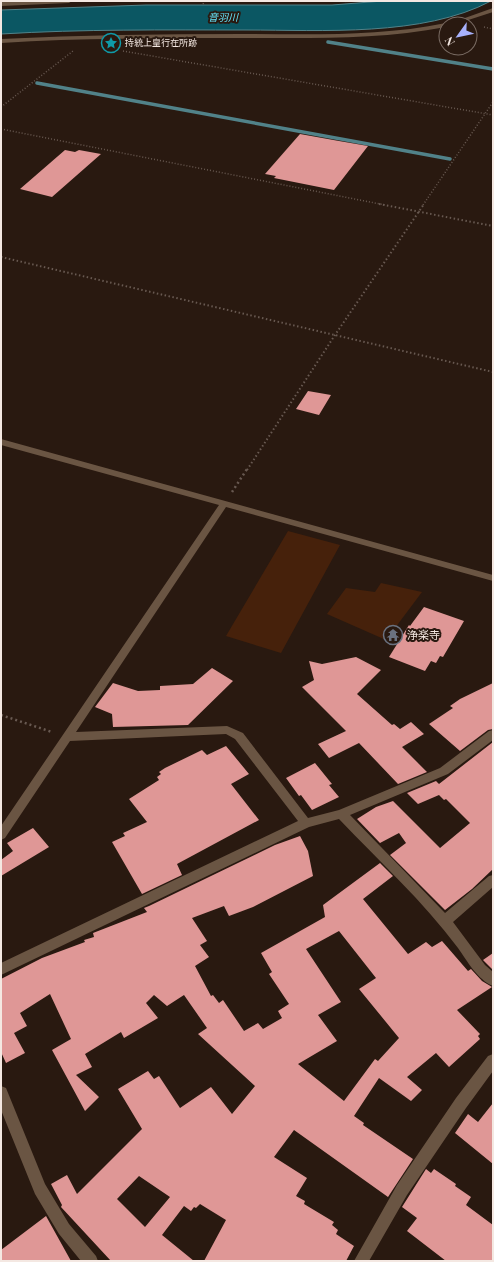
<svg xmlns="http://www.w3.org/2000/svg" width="494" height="1262" font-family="'Playfair Display','Noto Sans JP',serif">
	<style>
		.green { fill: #46210b }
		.water { fill: #0b5763; stroke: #518289 }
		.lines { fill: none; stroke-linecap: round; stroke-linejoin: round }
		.stream { stroke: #518289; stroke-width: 3.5 }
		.building { fill: #df9796; fill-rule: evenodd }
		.path-far2 { stroke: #685951; stroke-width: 1.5; stroke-dasharray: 1 2; stroke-linecap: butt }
		.path-far1 { stroke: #685951; stroke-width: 2; stroke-dasharray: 1.5 2.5; stroke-linecap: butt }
		.path { stroke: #685951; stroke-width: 2.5; stroke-dasharray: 2 3; stroke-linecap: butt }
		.minor { fill: #6a5543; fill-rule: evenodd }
		.labels { text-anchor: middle; stroke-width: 4; stroke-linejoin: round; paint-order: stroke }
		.far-poi-label { font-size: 9px; fill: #f4e8e2; stroke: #291910; text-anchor: start }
		.far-water-label { font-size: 10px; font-style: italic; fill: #65e5fc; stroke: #291910 }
		.poi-label { font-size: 11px; fill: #f4e8e2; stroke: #291910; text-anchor: start }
	</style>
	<rect width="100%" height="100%" fill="#291910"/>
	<!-- green -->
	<path class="green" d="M288,531L340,545L281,653L226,636Z
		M381,583L422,592L386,640L327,614L346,588L375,592Z"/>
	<!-- water -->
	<path class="water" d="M383,1H491C423,37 322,30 246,30C165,30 83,29 1,34V10L146,5H332Z"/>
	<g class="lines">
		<!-- stream -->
		<path class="stream" d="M328,42L493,69
			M37,83L450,159"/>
	</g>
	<!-- building -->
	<path class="building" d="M300,134L339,141L368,146L334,190L274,178L276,176L265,174Z
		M65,150L75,152L79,150L101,154L52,197L20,189Z
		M308,391L331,395L319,415L296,409Z
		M424,607L464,621L443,657L440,656L436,663L431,661L425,671L389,657L409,625L410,626Z
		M356,657L381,670L357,694L392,725L394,724L400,729L411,722L424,734L402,747L427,772L398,784L359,743L329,758L318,744L346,731L302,687L314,680L309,661L322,664Z
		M212,668L233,681L188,725L113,727L112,714L95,707L113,683L138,691L160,690V686L193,684Z
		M493,683V729L488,730L460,751L429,724L453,708L450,706L460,699Z
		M493,742V869L472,889L445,910L390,855L406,843L399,833L380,843L357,819L376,807L393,801L440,848L470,823L446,799L444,800L439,795L418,804L407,793L436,781L439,784Z
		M226,746L249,774L231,784L259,820L177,864L182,875L142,894L112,842L125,836L123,833L147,822L129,799L159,780L157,777L161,774L159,772L165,768L202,750L207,755Z
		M315,763L332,784L329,785L339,797L312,810L301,795L299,796L286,778Z
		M33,828L49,847L1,876V860L13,851L7,843Z
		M300,836L308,851L313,876L253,907L229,916L224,906L192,918L207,941L200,945L209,957L195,966L211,996L213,995L219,1003L223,1000L244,1031L258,1023L263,1029L282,1018L278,1011L289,1004L269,974L272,972L261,953L325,917L323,905L380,863L393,876L363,899L408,954L426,942L432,947L442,941L468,971L471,969L482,981L492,987L457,1010L480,1034L478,1036L480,1039L449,1067L436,1053L407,1077L422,1090L411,1101L379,1078L354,1116L364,1123L363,1125L413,1159L388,1197L294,1130L274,1157L307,1178L296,1196L305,1201L304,1204L334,1222L332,1225L338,1230L336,1234L354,1246L346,1261H204L226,1220L200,1204L196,1208L194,1207L191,1211L184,1206L162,1235L194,1261H111L61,1207L62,1205L51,1184L67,1175L77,1194L142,1129L118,1089L148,1071L154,1079L159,1076L180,1108L211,1087L232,1114L255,1086L198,1034L207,1028L184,995L167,1006L154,995L146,1003L158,1018L124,1038L121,1032L85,1054L92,1067L76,1075L99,1097L85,1111L52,1050L71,1039L50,994L20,1013L27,1026L14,1033L25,1053L6,1063L1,1052V979L42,958L85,942L84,940L94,937L93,933L147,912L144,908L149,906L275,845ZM339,931L376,978L359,989L399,1038L378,1061L375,1059L344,1101L298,1064L337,1041L318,1015L341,1002L306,949ZM139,1176L170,1197L145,1227L117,1199Z
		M493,953V970L483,960Z
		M493,1103V1164L455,1133L468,1114L478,1122Z
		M426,1169L431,1173L434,1169L456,1184L455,1186L471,1197L466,1205L493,1225V1261H446L407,1231L417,1218L402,1207Z
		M46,1216L71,1261H1V1250Z"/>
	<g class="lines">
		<!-- path-far2 -->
		<path class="path-far2" d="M346,1L347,4
			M203,4L205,1
			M484,27L493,29
			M123,51L493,115
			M1,107L73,51
			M1,129L385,205
			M423,205L493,102"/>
		<!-- path-far1 -->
		<path class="path-far1" d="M379,204L493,226
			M1,257L493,372
			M247,470L335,335L424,204"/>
		<!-- path -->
		<path class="path" d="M232,492L247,469
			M1,715L52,732"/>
		<!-- minor -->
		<path class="minor" d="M34,1H72L69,3L1,6V2Z
			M493,8V12L456,24H448Z
			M446,23L448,24H446V27C378,40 310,38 241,38C161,38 81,38 1,43V39C81,35 161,34 241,34C310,34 378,37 446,23Z
			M1,439L493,575V581L226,507L76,732L227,726L243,733L308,818L339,810L440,768L489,731L493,730V740L448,774L350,815L445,913L489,876L493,875V887L453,922L485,965L493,972V986C478,980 467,961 458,948C423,901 379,861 339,819L309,827L1,975V963L298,821L235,739L226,734L70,741L5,838L1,840V826L219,505L1,445Z
			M493,1054V1071L466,1108L407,1195L369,1261H354L397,1185L456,1098L488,1056Z
			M1,1086L6,1088L45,1184L69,1224L96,1256L98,1261H81L59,1234L35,1194L1,1110Z"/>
	</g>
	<!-- icons -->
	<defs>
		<g id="sight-ring" transform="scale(1)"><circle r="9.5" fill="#291910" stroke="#0f9aa8" stroke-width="1.5"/><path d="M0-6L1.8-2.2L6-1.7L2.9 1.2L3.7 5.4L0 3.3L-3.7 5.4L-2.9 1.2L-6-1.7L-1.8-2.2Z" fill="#0f9aa8"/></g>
		<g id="temple-ring" transform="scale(1)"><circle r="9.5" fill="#291910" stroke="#6b7280" stroke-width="1.5"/><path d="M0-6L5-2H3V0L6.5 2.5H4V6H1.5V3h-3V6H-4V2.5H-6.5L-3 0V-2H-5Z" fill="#6b7280"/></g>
	</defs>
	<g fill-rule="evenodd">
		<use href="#sight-ring" x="111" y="43"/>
		<use href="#temple-ring" x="393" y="635"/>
	</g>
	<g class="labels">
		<!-- far-poi labels -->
		<g class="far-poi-label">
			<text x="125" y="46">持統上皇行在所跡</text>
		</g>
		<!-- far-water labels -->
		<g class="far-water-label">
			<text x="223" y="21">音羽川</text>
		</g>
		<!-- poi labels -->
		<g class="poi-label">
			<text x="407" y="639">浄楽寺</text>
		</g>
	</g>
	<!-- border -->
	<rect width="494" height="1262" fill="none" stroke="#f4e8e2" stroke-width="4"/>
	<!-- north arrow -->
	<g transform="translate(458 36) rotate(237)"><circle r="19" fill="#291910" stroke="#7a6c64"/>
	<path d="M0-3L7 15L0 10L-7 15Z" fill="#a7b1fc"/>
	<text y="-6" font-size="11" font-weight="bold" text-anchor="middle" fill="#f4e8e2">N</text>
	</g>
</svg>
